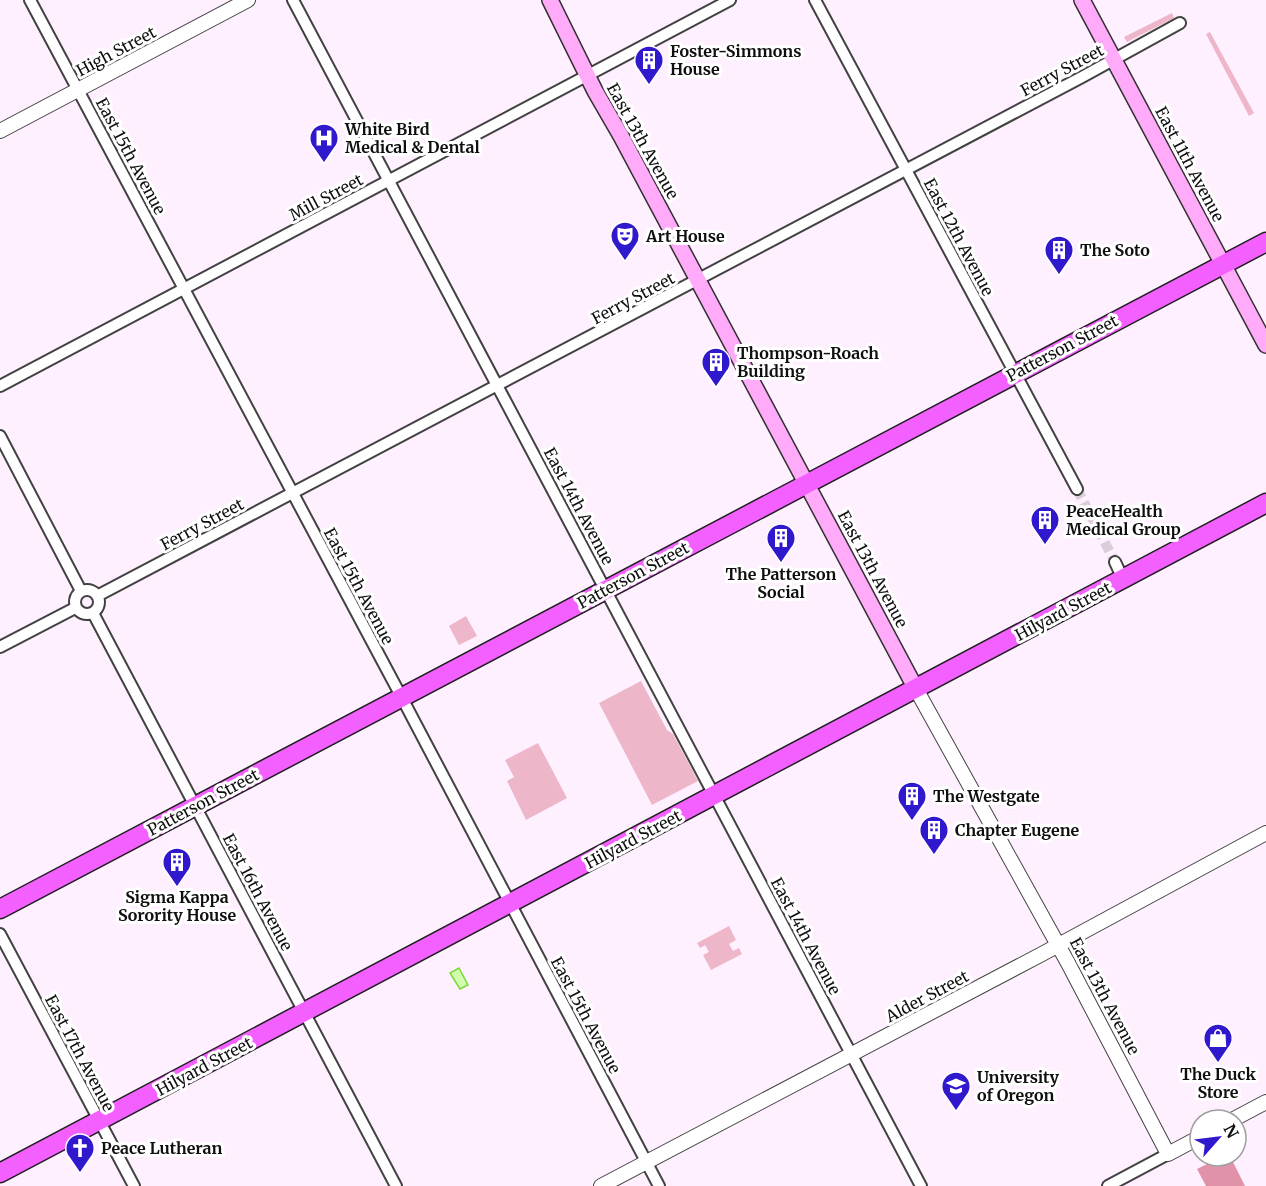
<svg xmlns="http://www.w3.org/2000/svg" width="1266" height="1186" font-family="Merriweather,serif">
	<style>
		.green { fill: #eeb6c9 }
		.forest { fill: #e093a8 }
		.water { fill: #d2fcb0; stroke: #78da30; stroke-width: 1.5 }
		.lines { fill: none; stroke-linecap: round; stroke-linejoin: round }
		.minor-tunnel { stroke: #dbcedb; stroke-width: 10; stroke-dasharray: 10 5; stroke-linecap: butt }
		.minor-casing { stroke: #424242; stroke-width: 14 }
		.tertiary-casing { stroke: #424242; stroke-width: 16 }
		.secondary-casing { stroke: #313131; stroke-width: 18 }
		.primary-casing { stroke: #202020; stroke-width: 21 }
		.minor { stroke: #fff; stroke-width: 10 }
		.tertiary { stroke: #fff; stroke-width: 14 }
		.secondary { stroke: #ffabfa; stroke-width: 15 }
		.primary { stroke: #f460ff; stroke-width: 18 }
		.labels { text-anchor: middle; stroke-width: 6; stroke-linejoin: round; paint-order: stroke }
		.street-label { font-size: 16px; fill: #0f0f0f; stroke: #fff }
		.poi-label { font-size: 16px; font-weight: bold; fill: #0f0f0f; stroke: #fff; text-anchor: start }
	</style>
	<rect width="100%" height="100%" fill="#fff0ff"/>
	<!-- green -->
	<path class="green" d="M1172,13L1174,18L1127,42L1124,37Z
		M1210,32L1254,113L1249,116L1206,34Z
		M466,616L477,636L459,645L449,626Z
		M641,681L667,730L673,734L698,781L652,805L599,703Z
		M538,743L567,798L526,820L507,781L514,777L505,760Z
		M729,926L736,940L729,944L733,951L739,948L742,954L711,970L703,955L709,952L705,945L700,948L697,943Z"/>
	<!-- forest -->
	<path class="forest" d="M1223,1156H1230L1245,1186H1206L1197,1169Z"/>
	<!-- water -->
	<path class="water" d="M459,968L468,985L460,989L450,973Z"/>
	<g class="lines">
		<!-- minor-tunnel -->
		<path class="minor-tunnel" d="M1077,489L1115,562"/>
		<!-- minor casing -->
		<g class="minor-casing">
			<path id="minor" d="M30,0L402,698L659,1186
				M293,0L921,1186
				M815,0L1077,489
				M0,386L730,0
				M0,436L81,591
				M1115,562L1123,579
				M75 602a12 12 0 1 1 24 0a12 12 0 1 1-24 0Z
				M97,596L1082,77L1180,23
				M93,613L396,1186
				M0,647L75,608
				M0,934L134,1186
				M1108,1186L1168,1154"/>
		</g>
		<!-- tertiary casing -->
		<g class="tertiary-casing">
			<path id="tertiary" d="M0,131L248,0
				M916,689L1068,963L1168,1154L1200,1137
				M1232,1120L1266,1102
				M601,1186L1042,954L1266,833"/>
		</g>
		<!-- secondary casing -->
		<g class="secondary-casing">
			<path id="secondary" d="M550,0L595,91L621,136L916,689
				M1082,0L1266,345"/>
		</g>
		<!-- primary casing -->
		<g class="primary-casing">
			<path id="primary" d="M0,909L1266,242
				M0,1173L1266,503"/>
		</g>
		<!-- minor -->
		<use href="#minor" class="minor"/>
		<!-- tertiary -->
		<use href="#tertiary" class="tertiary"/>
		<!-- secondary -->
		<use href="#secondary" class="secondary"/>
		<!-- primary -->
		<use href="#primary" class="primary"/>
	</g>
	<!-- icons -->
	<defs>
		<g id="building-pin" transform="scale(1.5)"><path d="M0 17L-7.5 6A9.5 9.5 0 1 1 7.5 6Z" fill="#3019cd" stroke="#fff"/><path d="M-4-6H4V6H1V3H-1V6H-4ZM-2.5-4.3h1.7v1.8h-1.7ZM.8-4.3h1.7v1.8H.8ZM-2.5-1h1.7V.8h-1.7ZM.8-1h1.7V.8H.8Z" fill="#fff"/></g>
		<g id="hospital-pin" transform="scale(1.5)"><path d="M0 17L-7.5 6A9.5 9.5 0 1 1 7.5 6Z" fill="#3019cd" stroke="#fff"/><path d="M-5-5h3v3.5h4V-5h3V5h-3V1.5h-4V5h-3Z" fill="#fff"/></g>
		<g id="theatre-pin" transform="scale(1.5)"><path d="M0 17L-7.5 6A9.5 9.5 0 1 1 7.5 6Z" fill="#3019cd" stroke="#fff"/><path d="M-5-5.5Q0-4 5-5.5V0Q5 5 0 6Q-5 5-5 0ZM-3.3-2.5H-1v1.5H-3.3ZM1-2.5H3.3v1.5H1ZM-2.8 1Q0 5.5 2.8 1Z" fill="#fff"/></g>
		<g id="shop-pin" transform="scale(1.5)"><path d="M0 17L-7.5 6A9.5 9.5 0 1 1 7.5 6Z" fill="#3019cd" stroke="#fff"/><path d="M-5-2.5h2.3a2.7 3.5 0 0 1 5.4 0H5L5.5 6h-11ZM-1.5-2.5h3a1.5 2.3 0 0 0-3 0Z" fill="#fff"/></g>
		<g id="university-pin" transform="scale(1.5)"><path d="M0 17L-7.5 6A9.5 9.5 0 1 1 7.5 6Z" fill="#3019cd" stroke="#fff"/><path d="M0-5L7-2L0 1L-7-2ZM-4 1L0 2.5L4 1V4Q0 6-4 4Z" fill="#fff"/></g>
		<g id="church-pin" transform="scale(1.5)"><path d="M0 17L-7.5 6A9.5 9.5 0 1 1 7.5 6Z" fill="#3019cd" stroke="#fff"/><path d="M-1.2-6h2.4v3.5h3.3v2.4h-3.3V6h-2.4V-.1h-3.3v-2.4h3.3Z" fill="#fff"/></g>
	</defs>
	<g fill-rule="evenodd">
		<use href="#building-pin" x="649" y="60"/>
		<use href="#hospital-pin" x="324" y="138"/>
		<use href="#theatre-pin" x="625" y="236"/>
		<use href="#building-pin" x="1059" y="250"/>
		<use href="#building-pin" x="716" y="362"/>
		<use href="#building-pin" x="1045" y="520"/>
		<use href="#building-pin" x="781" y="538"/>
		<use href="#building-pin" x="912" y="796"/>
		<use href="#building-pin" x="934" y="830"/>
		<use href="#building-pin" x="177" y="862"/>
		<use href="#shop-pin" x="1218" y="1038"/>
		<use href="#university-pin" x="956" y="1086"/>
		<use href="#church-pin" x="80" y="1148"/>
	</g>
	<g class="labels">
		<!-- street labels -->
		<g class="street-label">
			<text transform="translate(116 51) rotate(-28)" y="6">High Street</text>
			<text transform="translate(1062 70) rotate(-28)" y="6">Ferry Street</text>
			<text transform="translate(643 141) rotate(61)" y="6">East 13th Avenue</text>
			<text transform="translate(131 156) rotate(62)" y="6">East 15th Avenue</text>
			<text transform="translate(1190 164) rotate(62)" y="6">East 11th Avenue</text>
			<text transform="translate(326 197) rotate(-28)" y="6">Mill Street</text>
			<text transform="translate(959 237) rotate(62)" y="6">East 12th Avenue</text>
			<text transform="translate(633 298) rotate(-28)" y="6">Ferry Street</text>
			<text transform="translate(1062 348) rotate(-28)" y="6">Patterson Street</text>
			<text transform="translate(579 506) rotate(62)" y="6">East 14th Avenue</text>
			<text transform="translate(202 524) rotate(-28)" y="6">Ferry Street</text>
			<text transform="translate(873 569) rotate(62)" y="6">East 13th Avenue</text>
			<text transform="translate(633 575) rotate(-28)" y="6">Patterson Street</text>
			<text transform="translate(359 586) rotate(62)" y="6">East 15th Avenue</text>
			<text transform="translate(1063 611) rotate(-28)" y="6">Hilyard Street</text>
			<text transform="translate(203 802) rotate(-28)" y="6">Patterson Street</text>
			<text transform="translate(633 839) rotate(-28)" y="6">Hilyard Street</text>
			<text transform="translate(258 892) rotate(62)" y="6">East 16th Avenue</text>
			<text transform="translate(806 936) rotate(62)" y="6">East 14th Avenue</text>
			<text transform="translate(927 996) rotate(-28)" y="6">Alder Street</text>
			<text transform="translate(1105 996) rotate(62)" y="6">East 13th Avenue</text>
			<text transform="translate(586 1015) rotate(62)" y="6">East 15th Avenue</text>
			<text transform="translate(80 1053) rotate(62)" y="6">East 17th Avenue</text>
			<text transform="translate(204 1066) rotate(-28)" y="6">Hilyard Street</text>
		</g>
		<!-- poi labels -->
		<g class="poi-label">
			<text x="670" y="57">Foster-Simmons<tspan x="670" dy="18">House</tspan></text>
			<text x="345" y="135">White Bird<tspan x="345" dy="18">Medical &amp; Dental</tspan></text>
			<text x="646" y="242">Art House</text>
			<text x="1080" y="256">The Soto</text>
			<text x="737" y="359">Thompson-Roach<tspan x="737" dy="18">Building</tspan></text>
			<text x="1066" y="517">PeaceHealth<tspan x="1066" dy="18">Medical Group</tspan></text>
			<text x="781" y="580" text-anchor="middle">The Patterson<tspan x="781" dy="18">Social</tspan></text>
			<text x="933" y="802">The Westgate</text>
			<text x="955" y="836">Chapter Eugene</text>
			<text x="177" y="903" text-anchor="middle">Sigma Kappa<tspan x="177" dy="18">Sorority House</tspan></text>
			<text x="1218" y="1080" text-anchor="middle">The Duck<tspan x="1218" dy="18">Store</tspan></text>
			<text x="977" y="1083">University<tspan x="977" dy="18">of Oregon</tspan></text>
			<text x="101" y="1154">Peace Lutheran</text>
		</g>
	</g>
	<!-- north arrow -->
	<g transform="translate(1218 1138) rotate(62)"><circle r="28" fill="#ffffff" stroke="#9f9f9f" stroke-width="1.5"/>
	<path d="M0-4.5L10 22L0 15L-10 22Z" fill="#3019cd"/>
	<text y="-9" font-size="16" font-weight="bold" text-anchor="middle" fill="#0f0f0f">N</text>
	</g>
</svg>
